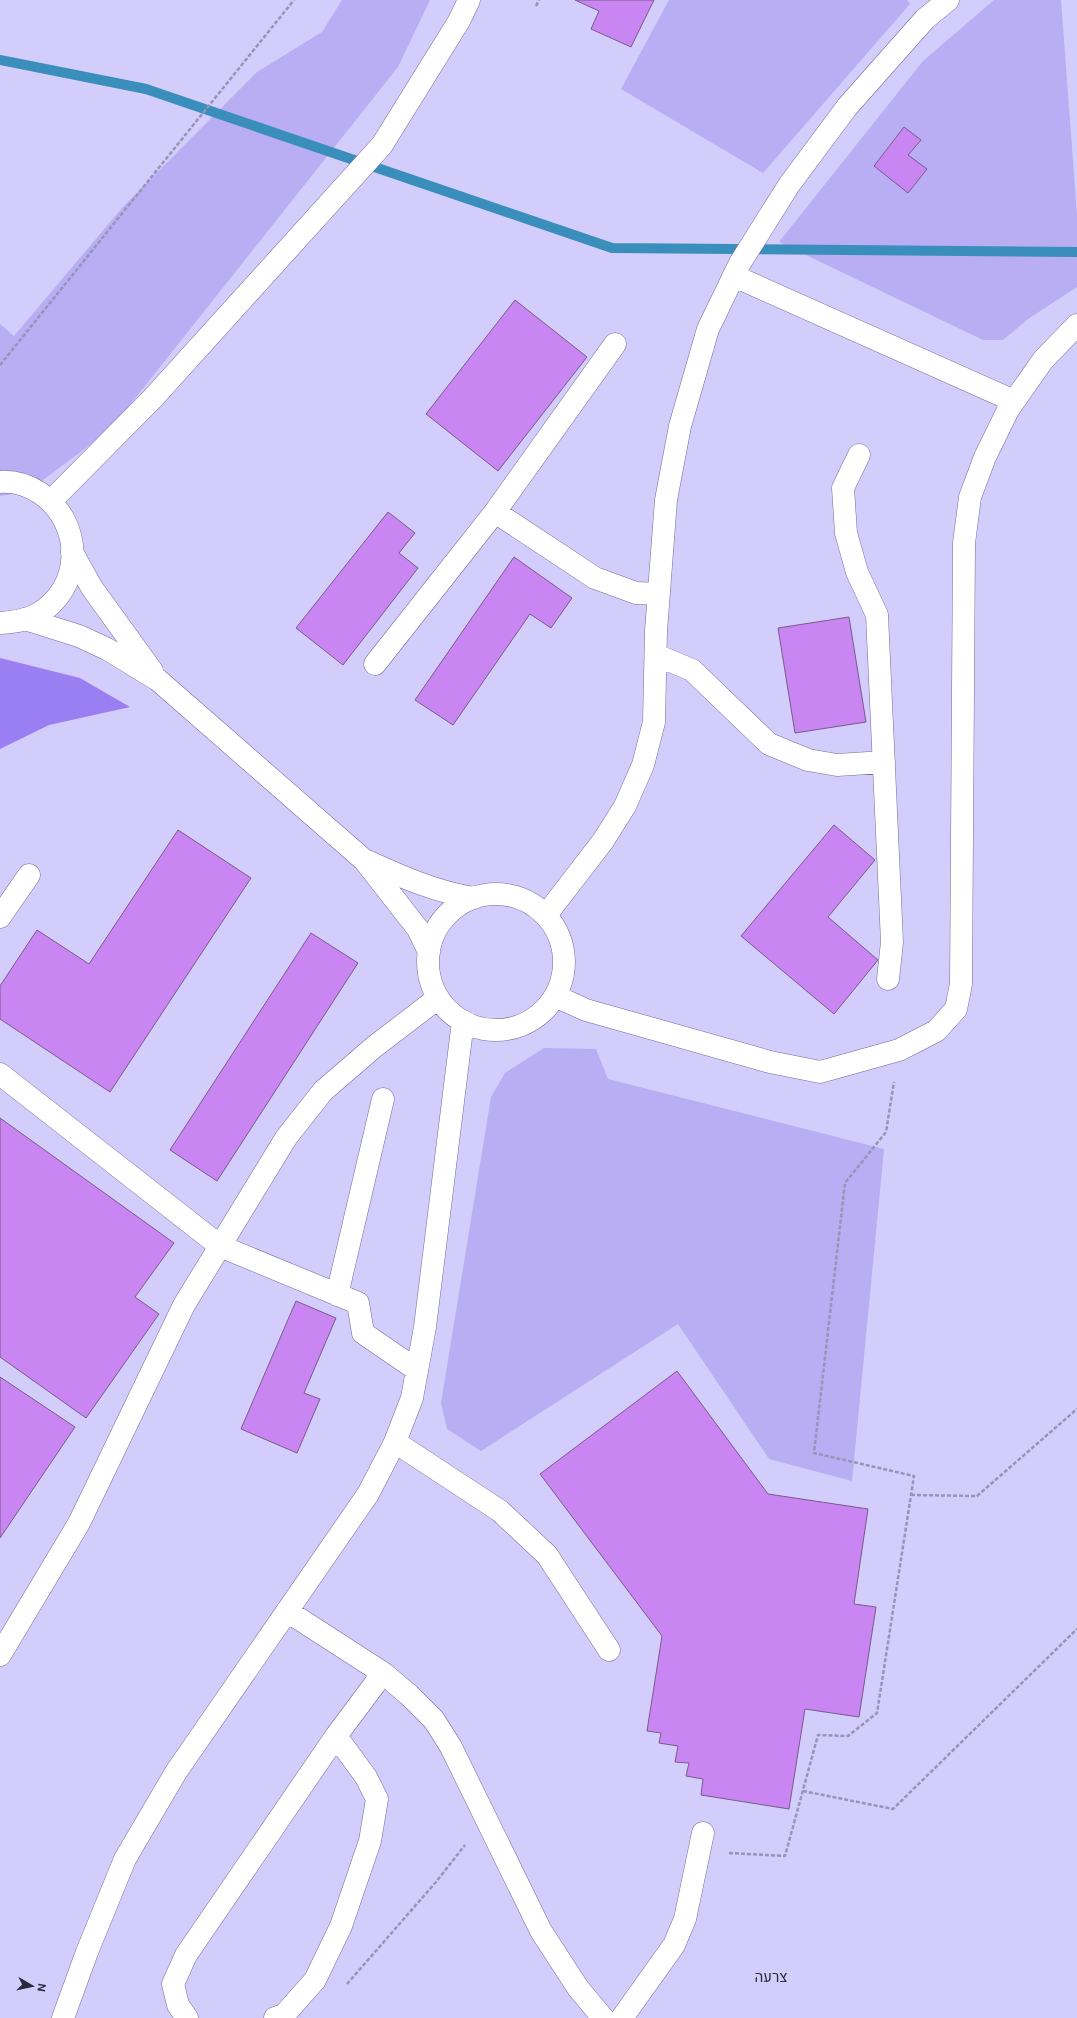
<svg xmlns="http://www.w3.org/2000/svg" width="1077" height="2018" font-family="'DM Sans',Heebo,sans-serif">
	<style>
		.green { fill: #b9adf3 }
		.forest { fill: #997ff1 }
		.lines { fill: none; stroke-linecap: round; stroke-linejoin: round }
		.stream { stroke: #398ebb; stroke-width: 10 }
		.building { fill: #c985f1; stroke: #785b8a }
		.minor-casing { stroke: #746a9e; stroke-width: 23 }
		.major-casing { stroke: #746a9e; stroke-width: 23 }
		.path { stroke: #9893b8; stroke-width: 2.5; stroke-dasharray: 4 2; stroke-linecap: butt }
		.minor { stroke: #fff; stroke-width: 22 }
		.major { stroke: #fff; stroke-width: 22 }
		.labels { text-anchor: middle; stroke-width: 3; stroke-linejoin: round; paint-order: stroke }
		.quarter-label { font-size: 15px; fill: #2c283e; stroke: #d3cdfb }
	</style>
	<rect width="100%" height="100%" fill="#d3cdfb"/>
	<!-- green -->
	<path class="green" d="M342,0H430L398,67L110,430L27,492L0,496V324L14,336L122,208L257,72L322,32Z
		M669,0H907L910,4L763,173L621,89Z
		M994,0H1061L1077,215V287L1028,319L1003,340H983L779,242L923,61Z
		M544,1048L596,1049L608,1079L884,1149L852,1481L769,1459L678,1324L481,1451L447,1429L441,1403L491,1097L505,1073Z"/>
	<!-- forest -->
	<path class="forest" d="M0,658L80,678L130,707L49,725L0,749Z"/>
	<g class="lines">
		<!-- stream -->
		<path class="stream" d="M0,60L146,89L612,248L1077,252"/>
	</g>
	<!-- building -->
	<path class="building" d="M575,0H654L631,47L591,29L599,11Z
		M904,127L921,140L908,155L927,169L908,193L874,166Z
		M515,300L587,357L498,471L426,414Z
		M388,512L415,533L399,553L418,568L343,665L296,628Z
		M514,557L572,598L551,628L530,614L453,725L415,700Z
		M849,617L866,722L795,733L778,628Z
		M834,825L875,860L828,917L878,960L834,1014L741,936Z
		M178,830L251,878L110,1092L0,1019V986L37,930L89,964Z
		M311,933L358,963L217,1181L170,1150Z
		M0,1118L174,1243L135,1297L159,1314L86,1418L0,1357Z
		M296,1301L336,1318L304,1393L320,1399L297,1453L241,1429Z
		M677,1371L768,1494L868,1509L854,1604L876,1607L859,1717L805,1709L789,1809L701,1795L703,1779L686,1776L689,1763L675,1762L678,1746L659,1743L661,1733L647,1731L662,1636L540,1474Z
		M0,1377L75,1427L0,1538Z"/>
	<g class="lines">
		<!-- minor casing -->
		<g class="minor-casing">
			<path id="minor" d="M734,276L1014,401
				M859,455L843,488L846,533L857,572L877,615L892,942L888,979
				M495,512L595,578L636,593L659,594
				M72,552L92,588L152,671
				M25,619L79,636L107,649L158,680L364,860L418,929L429,952
				M656,655L692,670L769,744L808,760L837,765L884,762
				M375,664L495,512L615,344
				M367,861C402,877 436,892 474,898
				M428 962a68 68 0 1 1 136 0a68 68 0 1 1-136 0Z
				M546,915L603,841L625,806L643,765L654,722L656,631L666,500L680,426L708,329L740,263L789,185L847,107L925,19L948,0
				M0,917L29,875
				M555,996L586,1010L770,1062L820,1072L899,1050L936,1031L956,1009L961,984L964,543L970,497L985,457L1008,410L1043,360L1077,325
				M0,1074L220,1246L358,1303L363,1333L417,1370
				M337,1295L383,1099
				M395,1442L500,1511L547,1555L609,1650
				M287,1611L383,1673L409,1695L434,1720L451,1747L541,1931L578,1988L603,2018
				M0,1655L79,1523L184,1305L286,1138L323,1091L374,1047L438,998
				M336,1736L383,1673
				M63,2018L87,1952L125,1859L176,1772L368,1494L395,1442L412,1398L425,1327L463,1021
				M187,2018L178,2005L173,1984L186,1955L336,1736L366,1777L377,1799L370,1841L341,1926L315,1980L284,2015L275,2018
				M622,2018L674,1945L685,1919L703,1833"/>
		</g>
		<!-- major casing -->
		<g class="major-casing">
			<path id="major" d="M0,482C14,481 29,486 40,493C84,523 84,589 36,615C25,621 12,622 0,623
				M51,501L153,398L382,145L459,21L469,0"/>
		</g>
		<!-- path -->
		<path class="path" d="M536,6L539,0
			M0,365L294,0
			M911,1495L977,1496L1077,1409
			M803,1791L893,1809L1077,1629
			M729,1853L785,1856L818,1735L848,1736L877,1713L914,1476L814,1453L845,1183L886,1132L894,1082
			M347,1984L436,1882L465,1845"/>
		<!-- minor -->
		<use href="#minor" class="minor"/>
		<!-- major -->
		<use href="#major" class="major"/>
	</g>
	<g class="labels">
		<!-- quarter labels -->
		<g class="quarter-label">
			<text x="771" y="1982">צרעה</text>
		</g>
	</g>
	<!-- north arrow -->
	<g transform="translate(32 1986) rotate(99)" stroke="#d3cdfb" stroke-width="3" paint-order="stroke">
	<path d="M0-3L7 15L0 10L-7 15Z" fill="#2c283e"/>
	<text y="-6" font-size="11" font-weight="bold" text-anchor="middle" fill="#2c283e">N</text>
	</g>
</svg>
